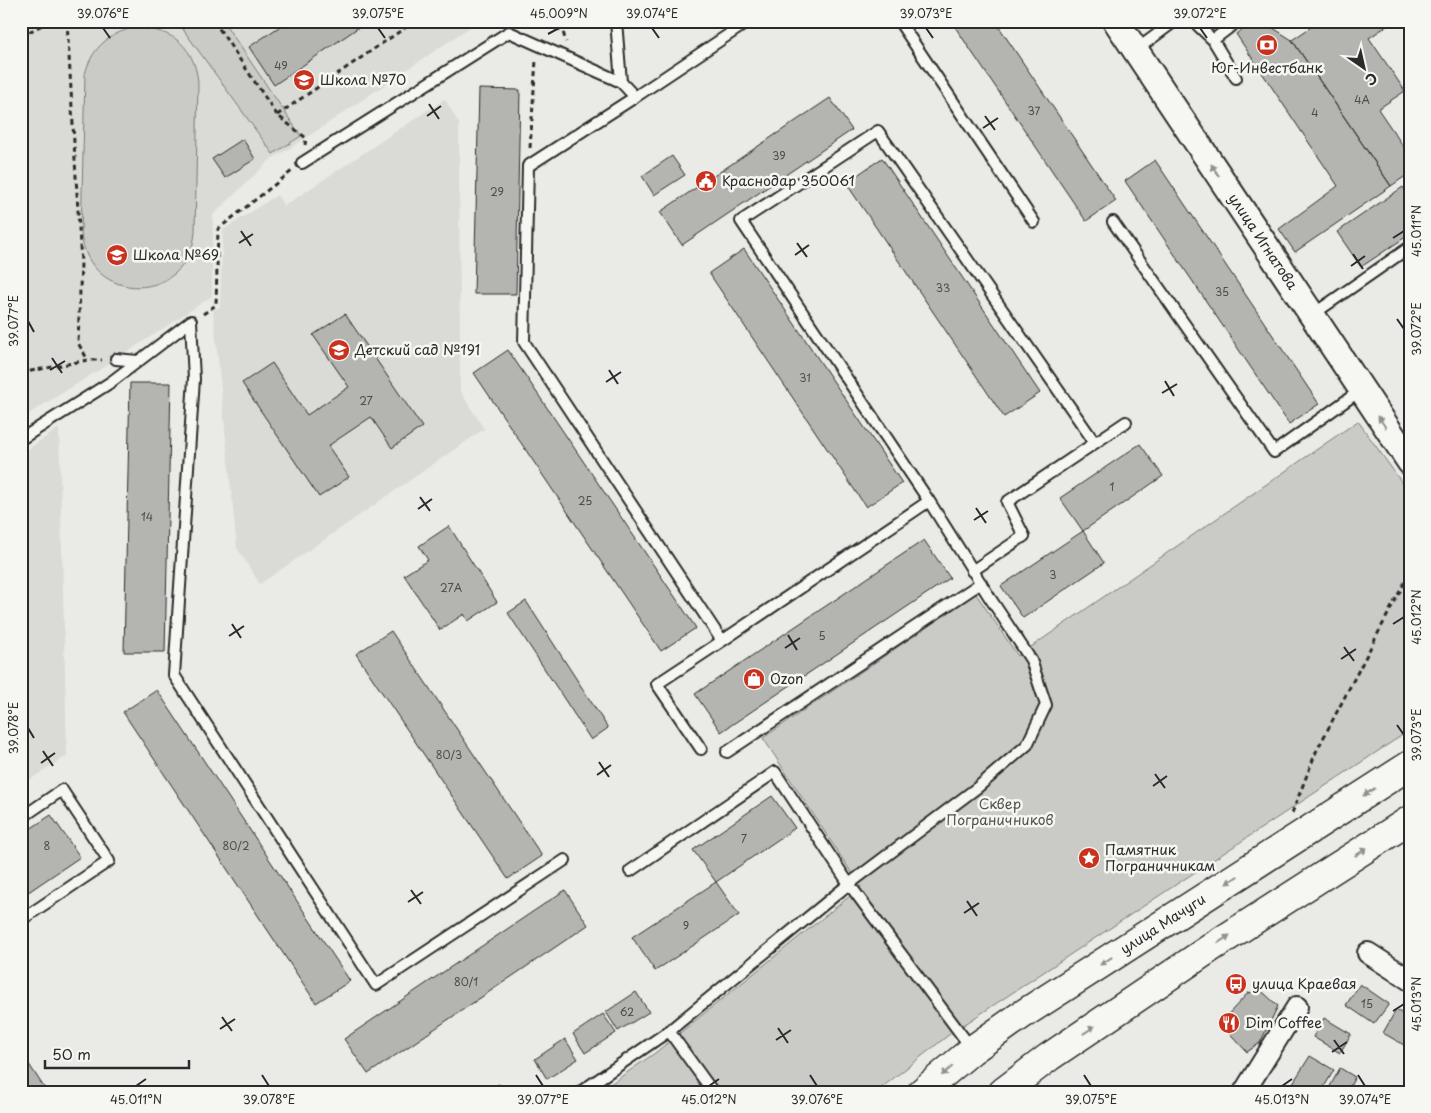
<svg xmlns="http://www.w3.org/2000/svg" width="1431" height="1113" font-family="'Playpen Sans',sans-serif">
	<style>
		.built { fill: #dadad6 }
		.green { fill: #cacac7; stroke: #7a7a79 }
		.building { fill: #b4b4b1; stroke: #2b2b2b }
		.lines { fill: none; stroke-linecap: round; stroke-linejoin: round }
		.service-casing { stroke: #2b2b2b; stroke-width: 14 }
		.minor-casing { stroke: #2b2b2b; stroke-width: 24 }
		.tertiary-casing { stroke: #2b2b2b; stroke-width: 29 }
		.primary-casing { stroke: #2b2b2b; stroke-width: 31 }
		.path { stroke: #2b2b2b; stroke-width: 3; stroke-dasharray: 5 4; stroke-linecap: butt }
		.service { stroke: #f6f6f2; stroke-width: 10 }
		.minor { stroke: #f6f6f2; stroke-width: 20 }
		.tertiary { stroke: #f6f6f2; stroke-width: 25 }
		.primary { stroke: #f6f6f2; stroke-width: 28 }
		.oneway { fill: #90908e }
		.ticks { fill: none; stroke: #2b2b2b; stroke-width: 2 }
		.labels { text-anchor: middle; stroke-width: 5; stroke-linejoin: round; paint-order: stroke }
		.number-label { font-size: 11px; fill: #4d4d4c }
		.poi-label { font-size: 14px; fill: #2b2b2b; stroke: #f6f6f2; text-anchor: start }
		.street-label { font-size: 14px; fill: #2b2b2b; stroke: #f6f6f2 }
		.park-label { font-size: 14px; fill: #535352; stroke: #f6f6f2 }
		.neatline { fill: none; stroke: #2b2b2b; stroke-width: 2 }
		.ticks-label { font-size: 12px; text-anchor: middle; fill: #2b2b2b }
	</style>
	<rect width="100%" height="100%" fill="#eaeae6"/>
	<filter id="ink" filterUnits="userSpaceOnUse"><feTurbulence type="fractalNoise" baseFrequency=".02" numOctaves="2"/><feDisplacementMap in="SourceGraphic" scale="10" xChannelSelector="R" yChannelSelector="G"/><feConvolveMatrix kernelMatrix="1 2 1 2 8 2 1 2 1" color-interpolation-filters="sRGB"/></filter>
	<g filter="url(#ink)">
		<!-- built -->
		<path class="built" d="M21,21H479L306,138L270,160L213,215L212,296L126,353L21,419Z
			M445,99L459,124L460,391L484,429L260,584L237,548L213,310L220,307L223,230L277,195L284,206Z
			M59,428L67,756L21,785V454Z"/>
		<!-- green -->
		<path class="green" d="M177,21H223L301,136L273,154Z
			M129,29C167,26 194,42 198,82L195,232C189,304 88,306 81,233L85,74C91,51 105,36 129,29Z
			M1358,421L1410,494V730L950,1034L876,1092H599L655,1053L861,887L763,738L976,594L1018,656Z"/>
		<!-- building -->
		<path class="building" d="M288,21H368L274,85L249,47Z
			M951,21H995L1116,201L1086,221Z
			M1254,21H1262L1292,40L1391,186L1295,252L1279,229L1338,186L1236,34Z
			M1320,21H1394L1369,38L1405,91L1378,109L1410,156V173L1391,186L1292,40Z
			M479,89L520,90L516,294H474Z
			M830,98L852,130L682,245L660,212Z
			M243,139L255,159L225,178L212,159Z
			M672,156L685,175L654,195L642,176Z
			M882,158L1040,393L1004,417L846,183Z
			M1155,160L1319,404L1289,424L1125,181Z
			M1403,187L1410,197V234L1361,267L1337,232Z
			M744,249L902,483L866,507L709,273Z
			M345,314L422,427L392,448L371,417L328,446L349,477L319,497L242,383L272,363L307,415L349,387L313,335Z
			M508,350L696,628L661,651L474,373Z
			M130,383H171L165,652H124Z
			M1140,444L1163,476L1083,531L1060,498Z
			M449,526L497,602L468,621L464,614L440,630L404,575L428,560L419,546Z
			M1083,531L1104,563L1023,618L1001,586Z
			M924,540L950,578L721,732L695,694Z
			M526,601L608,728L591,740L508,613Z
			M391,631L542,856L508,879L356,654Z
			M157,690L350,981L316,1003L123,712Z
			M772,796L795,828L716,882L693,850Z
			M51,815L80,857L21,897V835Z
			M716,882L739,915L655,971L632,937Z
			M565,890L588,925L368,1074L344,1039Z
			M1360,984L1389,1004L1374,1024L1346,1005Z
			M1257,991L1264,993L1278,1006L1260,1043L1247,1052L1220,1023L1248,993Z
			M636,992L649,1012L618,1031L606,1012Z
			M1396,1010L1410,1018V1036L1404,1045L1383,1033Z
			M603,1014L616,1033L585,1053L573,1034Z
			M1324,1018L1351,1034L1340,1053L1313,1037Z
			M565,1039L578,1059L547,1079L535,1059Z
			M21,1052L47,1092H21Z
			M1310,1056L1334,1070L1321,1092H1308L1293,1083Z
			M1340,1068L1355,1077L1347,1092H1327Z
			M499,1084L504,1092H487Z"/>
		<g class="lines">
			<!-- service casing -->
			<g class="service-casing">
				<path id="service" d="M616,21L621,82
					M899,21L1034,222
					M1193,21L1213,40L1236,78
					M1213,40L1238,21
					M1136,50L1175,21
					M635,97L528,166L524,342L722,641L929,501
					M302,163L509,32L621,82L635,97L749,21
					M1113,222L1274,452L1361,390
					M1312,315L1410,247
					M116,359L138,361
					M21,439L111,382L191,321L194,379L174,675L376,985L565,860
					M972,571L1024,536L1007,502L1126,422
					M701,749L657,684L722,641
					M727,752L981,583
					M21,818L62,790L109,861L21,920
					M630,871L775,772L849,884L669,1031
					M972,1049L849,884L978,787L1027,745L1046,705L1031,660L990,598L929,501L741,221L878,131L1095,443
					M580,1092L669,1031L713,1092"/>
			</g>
			<!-- minor casing -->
			<g class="minor-casing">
				<path id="minor" d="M1368,953L1410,980
					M1244,1092L1297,1007"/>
			</g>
			<!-- tertiary casing -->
			<g class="tertiary-casing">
				<g id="tertiary">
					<path id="s1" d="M1116,21L1410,462"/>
				</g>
			</g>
			<!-- primary casing -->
			<g class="primary-casing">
				<g id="primary">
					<path id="s2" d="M922,1092L972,1050L1020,1016L1410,765"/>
					<path d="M1003,1092L1049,1057L1215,945L1410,820"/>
				</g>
			</g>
			<!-- path -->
			<path class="path" d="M67,21L81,263L78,343L88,360
				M214,21L277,115L306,138L305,145
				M550,21L563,32L566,42
				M1090,21L1094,28
				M21,36L50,21
				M277,115L415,21
				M530,148L536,60
				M203,314L216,305L218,229L292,171
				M21,373L88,360H102
				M1402,482L1410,494
				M1292,813L1316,752L1410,572"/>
			<!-- service -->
			<use href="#service" class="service"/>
			<!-- minor -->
			<use href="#minor" class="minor"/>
			<!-- tertiary -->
			<use href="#tertiary" class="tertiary"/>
			<!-- primary -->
			<use href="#primary" class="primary"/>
		</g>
		<!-- one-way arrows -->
		<defs><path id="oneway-solid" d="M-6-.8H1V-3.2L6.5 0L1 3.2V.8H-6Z" transform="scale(1.25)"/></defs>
		<g class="oneway">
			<use href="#oneway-solid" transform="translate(1215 170) rotate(-123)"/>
			<use href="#oneway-solid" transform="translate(1382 422) rotate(-124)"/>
			<use href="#oneway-solid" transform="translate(1369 792) rotate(147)"/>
			<use href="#oneway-solid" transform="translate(1361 852) rotate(-33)"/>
			<use href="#oneway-solid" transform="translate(1232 880) rotate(147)"/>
			<use href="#oneway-solid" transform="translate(1224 939) rotate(-33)"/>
			<use href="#oneway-solid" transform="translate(1106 961) rotate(147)"/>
			<use href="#oneway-solid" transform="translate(1089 1030) rotate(-34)"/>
			<use href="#oneway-solid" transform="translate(947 1071) rotate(140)"/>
		</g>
	</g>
	<!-- ticks -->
	<path class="ticks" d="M103,28L110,38M378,28L385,38M652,28L659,38M926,28L933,38M1200,28L1207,38M548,34L559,28M429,104L439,119M427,116L441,106M985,116L995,130M983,128L998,118M241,231L251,246M1393,238L1404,231M239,243L253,234M797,243L807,257M1353,254L1363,269M795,255L809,245M1351,266L1365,256M1397,319L1404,329M28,321L34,332M52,358L62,373M50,370L65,361M609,370L618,384M1165,381L1174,396M606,382L621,372M1162,393L1177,384M420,497L430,511M976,508L986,523M418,509L432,499M974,520L988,511M232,624L241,638M1393,624L1404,617M788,635L797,650M229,636L244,626M1344,647L1354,661M785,648L800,638M1341,659L1356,649M1397,725L1404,735M28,728L34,738M43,751L53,766M599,762L609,777M41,763L55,753M1155,774L1165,788M597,775L611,765M1153,786L1167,776M411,890L421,904M967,901L977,916M408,902L423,892M964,913L979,903M1393,1011L1404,1004M222,1017L232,1031M778,1028L788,1043M220,1029L235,1019M776,1040L791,1030M1334,1040L1344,1054M1332,1052L1347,1042M262,1075L269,1086M536,1075L543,1086M810,1075L817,1086M1084,1075L1091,1086M1358,1075L1365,1086M136,1086L146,1079M709,1086L719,1079M1282,1086L1292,1079"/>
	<!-- icons -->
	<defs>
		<g id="bank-disc" transform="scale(1.125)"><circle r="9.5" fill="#c8321e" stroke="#f6f6f2"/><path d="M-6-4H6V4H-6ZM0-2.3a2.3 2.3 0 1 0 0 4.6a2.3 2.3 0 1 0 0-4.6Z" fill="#fff"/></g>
		<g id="school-disc" transform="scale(1.125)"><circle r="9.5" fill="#c8321e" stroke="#f6f6f2"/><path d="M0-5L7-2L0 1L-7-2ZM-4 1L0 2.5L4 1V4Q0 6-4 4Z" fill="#fff"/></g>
		<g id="civic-disc" transform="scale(1.125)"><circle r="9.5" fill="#c8321e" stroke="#f6f6f2"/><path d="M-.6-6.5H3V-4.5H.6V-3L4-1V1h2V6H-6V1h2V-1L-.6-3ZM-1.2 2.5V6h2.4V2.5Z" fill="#fff"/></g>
		<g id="shop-disc" transform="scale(1.125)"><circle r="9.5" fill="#c8321e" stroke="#f6f6f2"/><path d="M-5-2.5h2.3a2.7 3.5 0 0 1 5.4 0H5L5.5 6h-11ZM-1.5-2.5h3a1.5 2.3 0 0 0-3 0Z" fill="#fff"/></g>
		<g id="sight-disc" transform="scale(1.125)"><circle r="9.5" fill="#c8321e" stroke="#f6f6f2"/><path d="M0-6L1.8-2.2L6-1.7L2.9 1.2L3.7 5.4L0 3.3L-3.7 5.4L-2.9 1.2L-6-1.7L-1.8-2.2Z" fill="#fff"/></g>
		<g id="bus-disc" transform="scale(1.125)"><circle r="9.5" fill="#c8321e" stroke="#f6f6f2"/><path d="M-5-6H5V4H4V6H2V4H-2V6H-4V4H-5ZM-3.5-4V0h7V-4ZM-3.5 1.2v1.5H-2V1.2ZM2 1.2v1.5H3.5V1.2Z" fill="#fff"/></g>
		<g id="restaurant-disc" transform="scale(1.125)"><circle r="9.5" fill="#c8321e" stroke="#f6f6f2"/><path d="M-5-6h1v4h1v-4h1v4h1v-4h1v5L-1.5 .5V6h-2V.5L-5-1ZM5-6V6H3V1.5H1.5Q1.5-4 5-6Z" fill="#fff"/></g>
	</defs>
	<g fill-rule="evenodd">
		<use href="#bank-disc" x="1267" y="45"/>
		<use href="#school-disc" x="304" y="80"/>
		<use href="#civic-disc" x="706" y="181"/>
		<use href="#school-disc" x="117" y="255"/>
		<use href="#school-disc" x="339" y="350"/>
		<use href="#shop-disc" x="754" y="679"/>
		<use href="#sight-disc" x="1089" y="858"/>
		<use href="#bus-disc" x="1236" y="984"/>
		<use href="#restaurant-disc" x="1229" y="1023"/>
	</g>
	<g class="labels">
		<!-- number labels -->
		<g class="number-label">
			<text x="281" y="70">49</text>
			<text x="1362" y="104">4А</text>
			<text x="1034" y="115">37</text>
			<text x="1315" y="117">4</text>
			<text x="779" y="160">39</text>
			<text x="497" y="196">29</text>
			<text x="943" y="292">33</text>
			<text x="1222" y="296">35</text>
			<text x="805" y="382">31</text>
			<text x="366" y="405">27</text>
			<text x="1112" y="491">1</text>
			<text x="585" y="505">25</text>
			<text x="147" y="521">14</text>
			<text x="1053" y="579">3</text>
			<text x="451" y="592">27А</text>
			<text x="822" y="640">5</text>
			<text x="449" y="759">80/3</text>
			<text x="744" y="843">7</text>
			<text x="47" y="850">8</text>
			<text x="236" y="850">80/2</text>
			<text x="686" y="930">9</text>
			<text x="466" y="986">80/1</text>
			<text x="1367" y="1008">15</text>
			<text x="627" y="1016">62</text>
		</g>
		<!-- poi labels -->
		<g class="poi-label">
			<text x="1267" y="73" text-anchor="middle">Юг-Инвестбанк</text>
			<text x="320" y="85">Школа №70</text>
			<text x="722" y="186">Краснодар 350061</text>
			<text x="133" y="260">Школа №69</text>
			<text x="355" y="355">Детский сад №191</text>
			<text x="770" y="684">Ozon</text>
			<text x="1105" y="855">Памятник<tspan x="1105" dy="16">Пограничникам</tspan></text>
			<text x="1252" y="989">улица Краевая</text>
			<text x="1245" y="1028">Dim Coffee</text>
		</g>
		<!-- street labels -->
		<g class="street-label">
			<text dy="5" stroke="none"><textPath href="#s1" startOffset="265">улица Игнатова</textPath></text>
			<text dy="5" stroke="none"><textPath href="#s2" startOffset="294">улица Мачуги</textPath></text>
		</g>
		<!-- park labels -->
		<g class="park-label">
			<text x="1000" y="809">Сквер<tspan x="1000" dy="16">Пограничников</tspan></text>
		</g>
	</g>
	<!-- margin -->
	<rect width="1431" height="1113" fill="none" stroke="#f6f6f2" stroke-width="55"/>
	<!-- north arrow -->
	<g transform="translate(1364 68) rotate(146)" stroke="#f6f6f2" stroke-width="4" paint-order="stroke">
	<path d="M0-4L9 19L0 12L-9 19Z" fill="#2b2b2b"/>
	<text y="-8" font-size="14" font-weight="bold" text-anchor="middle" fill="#2b2b2b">С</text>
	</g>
	<!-- scale -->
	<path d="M45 1060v8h144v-8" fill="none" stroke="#2b2b2b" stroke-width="2.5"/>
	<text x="52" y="1060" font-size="15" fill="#2b2b2b" stroke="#f6f6f2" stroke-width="4" paint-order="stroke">50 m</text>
	<rect x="28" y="28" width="1376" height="1058" class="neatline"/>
	<g class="ticks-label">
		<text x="103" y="18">39.076°E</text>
		<text x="378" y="18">39.075°E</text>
		<text x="559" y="18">45.009°N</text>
		<text x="652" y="18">39.074°E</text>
		<text x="926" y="18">39.073°E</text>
		<text x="1200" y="18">39.072°E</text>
		<text transform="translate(1417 231) rotate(-90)" y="4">45.011°N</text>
		<text transform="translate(14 321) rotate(-90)" y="4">39.077°E</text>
		<text transform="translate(1417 329) rotate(-90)" y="4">39.072°E</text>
		<text transform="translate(1417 617) rotate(-90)" y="4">45.012°N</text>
		<text transform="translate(14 728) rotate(-90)" y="4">39.078°E</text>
		<text transform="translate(1417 735) rotate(-90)" y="4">39.073°E</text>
		<text transform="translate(1417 1004) rotate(-90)" y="4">45.013°N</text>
		<text x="136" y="1104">45.011°N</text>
		<text x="269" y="1104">39.078°E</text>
		<text x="543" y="1104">39.077°E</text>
		<text x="709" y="1104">45.012°N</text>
		<text x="817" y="1104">39.076°E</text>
		<text x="1091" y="1104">39.075°E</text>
		<text x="1282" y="1104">45.013°N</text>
		<text x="1365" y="1104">39.074°E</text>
	</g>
</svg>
